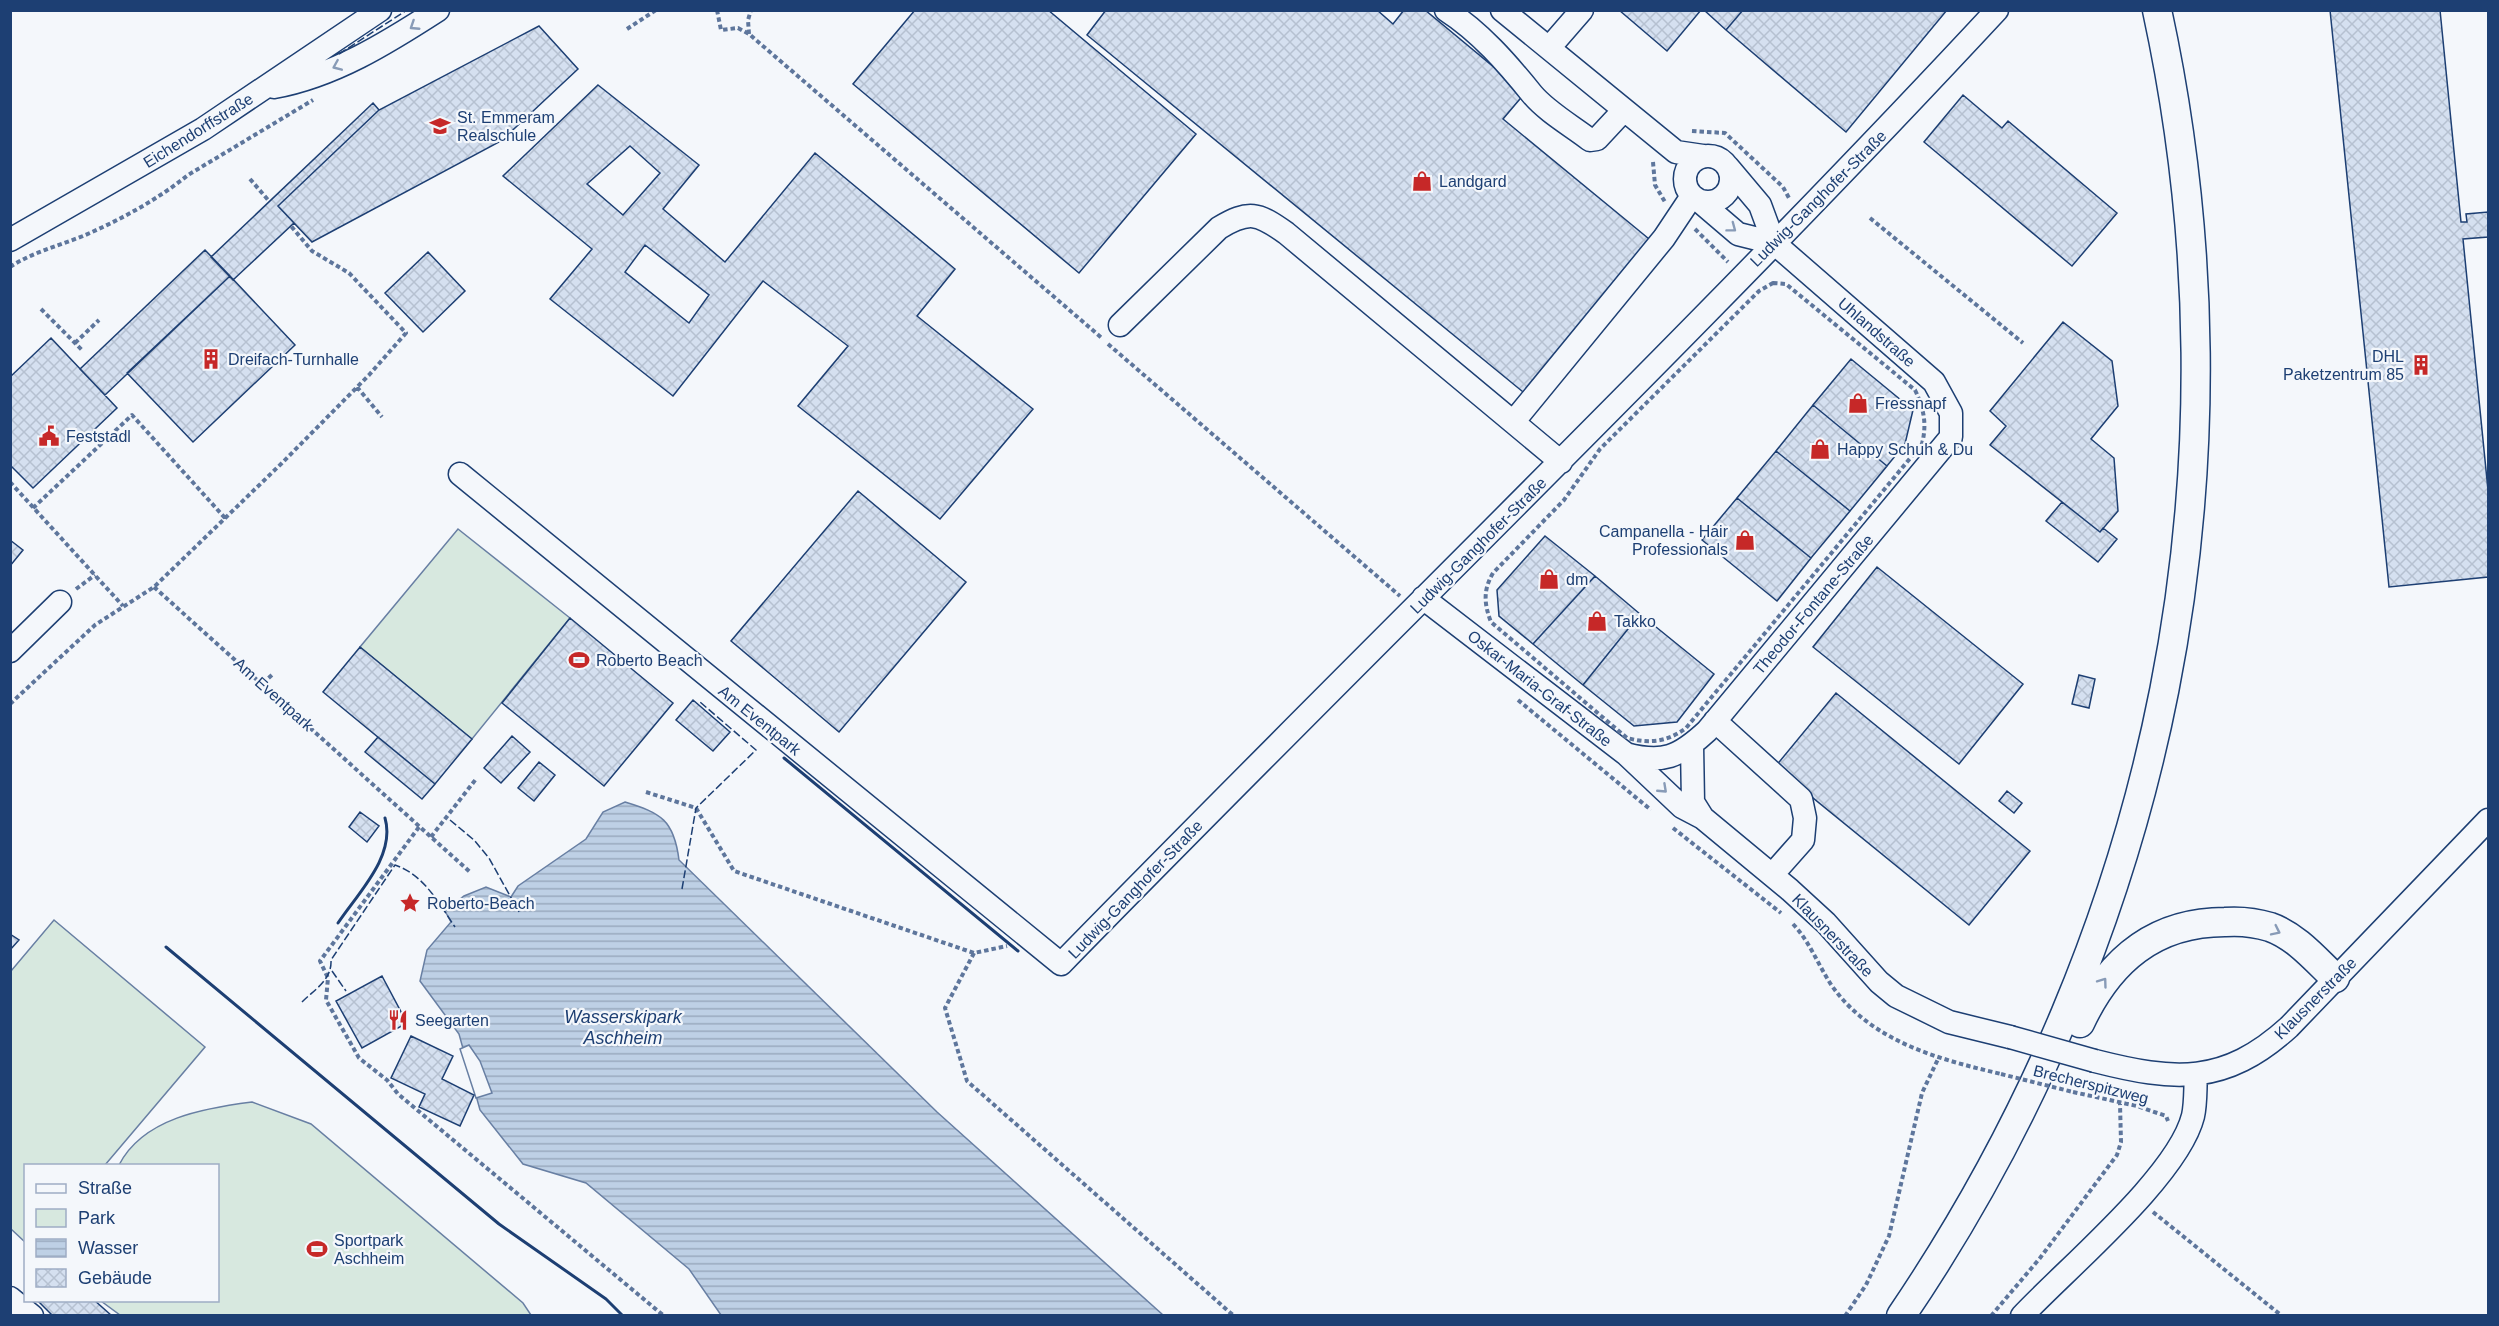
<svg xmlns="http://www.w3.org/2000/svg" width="2499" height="1326" font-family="Helvetica,sans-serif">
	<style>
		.green { fill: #d7e8df; stroke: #687fa3; stroke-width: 1.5 }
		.water { fill: url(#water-rules); stroke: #687fa3; stroke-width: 1.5 }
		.pier { fill: #f4f7fb; stroke: #687fa3; stroke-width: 1.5 }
		.building { fill: url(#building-cross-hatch); stroke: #1d3f73; stroke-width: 1.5; fill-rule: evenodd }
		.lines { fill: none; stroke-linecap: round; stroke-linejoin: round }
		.minor-casing { stroke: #1d3f73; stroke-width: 25 }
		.major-casing { stroke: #1d3f73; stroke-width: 31 }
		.path { stroke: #5e769c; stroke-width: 4; stroke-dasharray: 4.5 3; stroke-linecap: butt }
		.minor { stroke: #f4f7fb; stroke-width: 22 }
		.major { stroke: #f4f7fb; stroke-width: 28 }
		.minor-bridge-casing { stroke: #1d3f73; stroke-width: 25; stroke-linecap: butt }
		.path-bridge { stroke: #5e769c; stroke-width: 4; stroke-dasharray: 4.5 3; stroke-linecap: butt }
		.minor-bridge { stroke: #f4f7fb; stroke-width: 22 }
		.fence { stroke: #1d3f73; stroke-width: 1.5; stroke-dasharray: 8 3; stroke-linecap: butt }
		.wall { stroke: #1d3f73; stroke-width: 3 }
		.oneway { stroke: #889bb7 }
		.labels { text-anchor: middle; stroke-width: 4.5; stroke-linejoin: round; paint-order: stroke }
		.poi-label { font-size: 16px; fill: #1d3f73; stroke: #f4f7fb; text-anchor: start }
		.street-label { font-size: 16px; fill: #1d3f73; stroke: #f4f7fb }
		.water-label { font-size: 18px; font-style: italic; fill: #1d3f73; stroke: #f4f7fb }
	</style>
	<defs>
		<pattern id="water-rules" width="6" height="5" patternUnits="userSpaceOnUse" patternTransform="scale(1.5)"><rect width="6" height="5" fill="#bed0e5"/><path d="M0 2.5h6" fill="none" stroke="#9aaabe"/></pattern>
		<pattern id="building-cross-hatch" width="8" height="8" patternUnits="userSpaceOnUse" patternTransform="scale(1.5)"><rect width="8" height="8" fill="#d5e0f0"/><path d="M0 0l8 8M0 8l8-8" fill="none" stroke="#b6c1d1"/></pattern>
	</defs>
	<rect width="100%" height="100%" fill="#f4f7fb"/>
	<!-- green -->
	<path class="green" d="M458,529L570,618L472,739L360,647Z
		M54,920L205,1047L105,1165L26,1166L25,1242L11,1229V971Z
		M252,1102L311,1124L523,1303L531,1315H120L101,1301L218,1300V1166L119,1165C143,1118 205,1108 252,1102Z"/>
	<!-- water -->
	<path class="water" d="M625,802C661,813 674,820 679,860L937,1112L1163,1315H721L689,1269L586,1183L523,1164L480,1110L459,1034L420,981L427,950L451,922L445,911L464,896L486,887L511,897L518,886L586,839L603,812Z"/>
	<!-- pier -->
	<path class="pier" d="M469,1045L480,1061L492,1093L476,1098L460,1049Z"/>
	<!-- building -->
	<path class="building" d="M915,10H1048L1196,134L1079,273L853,84Z
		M1106,10H1377L1393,24L1404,10H1425L1525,93L1503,119L1654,243L1528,396L1087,35Z
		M1619,10H1701L1667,51Z
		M1704,10H1743L1726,30Z
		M1743,10H1947L1846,132L1726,30Z
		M2330,10H2440L2461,222H2467L2466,214L2488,212V237L2463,239L2488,490V577L2389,587Z
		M539,26L578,69L501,141L312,242L278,206L379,110Z
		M598,85L699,165L663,209L725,262L815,153L955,269L917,316L1033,409L940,519L798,406L848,346L763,281L673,396L550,299L592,249L503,176ZM630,146L660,173L623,215L587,184ZM645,245L709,295L689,323L625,272Z
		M1963,95L2002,128L2008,121L2117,213L2072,266L1924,142Z
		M373,103L379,110L278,206L294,223L233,280L211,257Z
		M205,250L230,276L105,395L80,369Z
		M428,252L465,291L423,332L385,293Z
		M230,276L295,345L193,442L127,373Z
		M2063,322L2112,361L2118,406L2091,439L2114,458L2118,511L2100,532L1990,445L2006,426L1990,411Z
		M51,338L117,408L33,488L10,465V377Z
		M1851,359L1913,410L1905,444L1887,466L1813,405Z
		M1813,405L1887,466L1850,511L1776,451Z
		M1776,451L1850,511L1811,558L1737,498Z
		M858,491L966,582L839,732L731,641Z
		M1737,498L1811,558L1777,601L1702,540Z
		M2062,502L2100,532L2103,528L2117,539L2098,562L2046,521Z
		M1545,536L1595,576L1533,644L1499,616L1497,590Z
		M10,540L23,550L10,566Z
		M1877,567L2023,684L1959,764L1813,647Z
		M1595,576L1640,614L1583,685L1533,644Z
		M1640,614L1714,674L1677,722L1634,726L1583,685Z
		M570,618L673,703L604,786L502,703Z
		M360,647L472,739L435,784L323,692Z
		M2079,675L2095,679L2089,708L2072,704Z
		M1836,693L2030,851L1969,925L1775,767Z
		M693,700L730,732L713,751L676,720Z
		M512,736L530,752L501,783L484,768Z
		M378,737L435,784L422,799L365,752Z
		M539,762L555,775L534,801L518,788Z
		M2007,791L2022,803L2014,813L1999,801Z
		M360,812L379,826L367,842L349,827Z
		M10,934L19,940L10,950Z
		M382,976L407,1023L362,1048L336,1001Z
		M411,1036L453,1056L442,1079L474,1095L460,1126L419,1107L425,1094L391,1078Z
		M37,1300H94L112,1316H53Z"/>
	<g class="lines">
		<!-- minor casing -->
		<g class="minor-casing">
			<path id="minor" d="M1446,10C1480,32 1507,63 1532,94C1547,112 1572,126 1590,140L1597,139L1624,110
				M1502,10L1676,152L1703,156
				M1549,48L1582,10
				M274,87C334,76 387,43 438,10
				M1685 179a23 23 0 1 1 46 0a23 23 0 1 1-46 0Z
				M1728,167L1760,205L1774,243
				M10,240L203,129L380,10
				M1120,325L1219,228C1249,210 1258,213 1286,233L1561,462
				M1514,421L1664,238L1692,196
				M460,474L1061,964C1372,645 1693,337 1997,10
				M1423,598L1626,754C1663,764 1679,757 1707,731L1951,437V413L1934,382L1774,243L1738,234L1697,199
				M10,651L60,602
				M1715,721L1801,799L1805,818L1803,840L1772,875
				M1692,745L1693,802L1703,818
				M1627,755L1682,807L1703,818L1790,890L1826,923L1879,982L1896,996L1949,1022L2010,1037
				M2095,1061C2174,1081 2224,1086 2289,1027L2488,820
				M10,1298L32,1316
				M2022,1316C2067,1268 2178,1176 2193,1116C2196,1103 2195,1088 2196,1075"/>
		</g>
		<!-- major casing -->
		<g class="major-casing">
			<path id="major" d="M2080,1023C2109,961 2154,922 2225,922C2239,921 2257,923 2270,927C2296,936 2316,960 2335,978
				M1901,1316C2163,930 2256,467 2157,10"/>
		</g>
		<!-- path -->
		<path class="path" d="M717,10L721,30L738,28L749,34L1103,339
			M627,29L656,10
			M749,34L748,20L751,10
			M1692,131L1725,133L1783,187L1789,198
			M1653,162L1655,185L1665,202
			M250,179L269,201
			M1870,218L2023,343
			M1695,229L1728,262
			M10,267C33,252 58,246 83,236C120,220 157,200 188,175L313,100
			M1773,283L1786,284L1915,390C1924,409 1927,424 1922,444L1686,728C1667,742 1650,744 1627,738L1491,622C1484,604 1483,590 1493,573L1564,500L1600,449L1759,291Z
			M41,309L83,351
			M75,343L99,320
			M1108,344L1400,596
			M357,387L382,417
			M10,482L123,606
			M33,508L132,415L225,518
			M154,587L471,873
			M76,589L95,575
			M263,683L274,673
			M1518,700L1651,810
			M10,704L95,625L154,587L282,463L369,375L406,333L349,273L312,251L291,226
			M646,792L696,808L734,871L974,953L1007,946
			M419,827L320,961L328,978L326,1000L359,1058L387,1080L398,1094L664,1316
			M1673,828L1781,913
			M431,837L476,779
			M1793,924C1810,942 1818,965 1832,986C1872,1042 1938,1059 2001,1074
			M974,953L945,1008L967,1081L1234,1316
			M2073,1092L2137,1106L2166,1116L2168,1121
			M2153,1212L2282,1316
			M1845,1316L1866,1285L1889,1236L1922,1093L1938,1059
			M1991,1316L2040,1258L2117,1155L2121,1142L2120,1104"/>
		<!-- minor -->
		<use href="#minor" class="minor"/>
		<!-- major -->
		<use href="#major" class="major"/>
		<!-- minor-bridge casing -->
		<g class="minor-bridge-casing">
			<path id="minor-bridge" d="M2010,1037L2095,1061"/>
		</g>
		<!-- path-bridge -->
		<path class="path-bridge" d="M2001,1074L2073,1092"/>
		<!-- minor-bridge -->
		<use href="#minor-bridge" class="minor-bridge"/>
		<!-- fence -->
		<path class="fence" d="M339,54L407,10
			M450,820L474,840L489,858L519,912
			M682,889L696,808L756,750L700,702
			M332,971L346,991
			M302,1002C315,989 332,980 331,960L395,865C424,875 438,902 455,927"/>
		<!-- wall -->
		<path class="wall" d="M784,758L1018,951
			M338,923C358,893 396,856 385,818
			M166,947L499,1224L606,1299L623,1316"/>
	</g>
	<!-- one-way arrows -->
	<defs><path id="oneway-chevron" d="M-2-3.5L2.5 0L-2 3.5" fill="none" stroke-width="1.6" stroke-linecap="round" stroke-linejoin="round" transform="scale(1.5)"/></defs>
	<g class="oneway">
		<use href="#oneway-chevron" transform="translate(414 26) rotate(147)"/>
		<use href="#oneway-chevron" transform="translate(337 66) rotate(157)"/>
		<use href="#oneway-chevron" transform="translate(1732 228) rotate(37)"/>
		<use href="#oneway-chevron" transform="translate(1663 789) rotate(43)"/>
		<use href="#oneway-chevron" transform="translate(2276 931) rotate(26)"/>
		<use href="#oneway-chevron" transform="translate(2103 982) rotate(-54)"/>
	</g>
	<!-- icons -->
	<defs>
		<g id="school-bare" transform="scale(1.62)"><path d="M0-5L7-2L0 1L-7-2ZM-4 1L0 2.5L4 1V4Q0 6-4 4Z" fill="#c62828" stroke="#f4f7fb" stroke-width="2.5" paint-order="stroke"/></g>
		<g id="shop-bare" transform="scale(1.62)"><path d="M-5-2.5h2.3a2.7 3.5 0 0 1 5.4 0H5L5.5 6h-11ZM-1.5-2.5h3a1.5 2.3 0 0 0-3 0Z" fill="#c62828" stroke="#f4f7fb" stroke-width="2.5" paint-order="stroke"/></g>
		<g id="building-bare" transform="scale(1.62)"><path d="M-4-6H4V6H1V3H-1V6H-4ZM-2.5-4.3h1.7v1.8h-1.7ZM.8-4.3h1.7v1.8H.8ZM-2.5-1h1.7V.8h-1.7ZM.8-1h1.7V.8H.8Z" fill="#c62828" stroke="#f4f7fb" stroke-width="2.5" paint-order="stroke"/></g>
		<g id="civic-bare" transform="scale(1.62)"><path d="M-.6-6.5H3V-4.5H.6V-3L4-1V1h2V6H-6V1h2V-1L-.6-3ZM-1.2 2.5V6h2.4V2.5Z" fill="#c62828" stroke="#f4f7fb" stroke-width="2.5" paint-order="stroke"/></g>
		<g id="stadium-bare" transform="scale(1.62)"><path d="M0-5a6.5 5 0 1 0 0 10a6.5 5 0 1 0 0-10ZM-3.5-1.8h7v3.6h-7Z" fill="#c62828" stroke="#f4f7fb" stroke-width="2.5" paint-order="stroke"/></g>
		<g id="sight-bare" transform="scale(1.62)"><path d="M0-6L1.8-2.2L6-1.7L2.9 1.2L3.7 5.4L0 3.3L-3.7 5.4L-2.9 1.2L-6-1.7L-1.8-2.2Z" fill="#c62828" stroke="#f4f7fb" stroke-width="2.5" paint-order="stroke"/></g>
		<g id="restaurant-bare" transform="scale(1.62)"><path d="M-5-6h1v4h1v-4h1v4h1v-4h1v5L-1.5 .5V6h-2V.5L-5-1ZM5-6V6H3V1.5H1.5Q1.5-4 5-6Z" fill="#c62828" stroke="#f4f7fb" stroke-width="2.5" paint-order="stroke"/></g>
	</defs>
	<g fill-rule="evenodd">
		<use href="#school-bare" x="440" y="126"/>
		<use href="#shop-bare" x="1422" y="181"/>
		<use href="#building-bare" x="211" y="359"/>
		<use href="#building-bare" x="2421" y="365"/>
		<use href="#shop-bare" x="1858" y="403"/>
		<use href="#civic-bare" x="49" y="436"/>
		<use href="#shop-bare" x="1820" y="449"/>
		<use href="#shop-bare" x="1745" y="540"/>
		<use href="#shop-bare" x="1549" y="579"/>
		<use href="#shop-bare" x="1597" y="621"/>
		<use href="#stadium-bare" x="579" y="660"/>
		<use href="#sight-bare" x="410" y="903"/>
		<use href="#restaurant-bare" x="398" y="1020"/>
		<use href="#stadium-bare" x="317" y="1249"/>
	</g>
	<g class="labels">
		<!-- poi labels -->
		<g class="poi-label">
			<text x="457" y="123">St. Emmeram<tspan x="457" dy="18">Realschule</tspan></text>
			<text x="1439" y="187">Landgard</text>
			<text x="2404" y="362" text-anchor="end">DHL<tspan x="2404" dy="18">Paketzentrum 85</tspan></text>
			<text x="228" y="365">Dreifach-Turnhalle</text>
			<text x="1875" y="409">Fressnapf</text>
			<text x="66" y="442">Feststadl</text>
			<text x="1837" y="455">Happy Schuh &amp; Du</text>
			<text x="1728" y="537" text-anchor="end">Campanella - Hair<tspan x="1728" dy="18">Professionals</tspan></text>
			<text x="1566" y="585">dm</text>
			<text x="1614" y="627">Takko</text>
			<text x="596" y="666">Roberto Beach</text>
			<text x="427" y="909">Roberto-Beach</text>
			<text x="415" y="1026">Seegarten</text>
			<text x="334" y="1246">Sportpark<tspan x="334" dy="18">Aschheim</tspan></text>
		</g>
		<!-- street labels -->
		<g class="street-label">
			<text transform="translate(198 130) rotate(-32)" y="6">Eichendorffstraße</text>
			<text transform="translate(1818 198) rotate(-45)" y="6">Ludwig-Ganghofer-Straße</text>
			<text transform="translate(1877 332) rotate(41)" y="6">Uhlandstraße</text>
			<text transform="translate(1478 545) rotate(-45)" y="6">Ludwig-Ganghofer-Straße</text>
			<text transform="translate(1813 604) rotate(-50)" y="6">Theodor-Fontane-Straße</text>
			<text transform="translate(1540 688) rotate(38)" y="6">Oskar-Maria-Graf-Straße</text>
			<text transform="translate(274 694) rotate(42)" y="6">Am Eventpark</text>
			<text transform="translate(760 720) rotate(39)" y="6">Am Eventpark</text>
			<text transform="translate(1135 889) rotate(-46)" y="6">Ludwig-Ganghofer-Straße</text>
			<text transform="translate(1833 935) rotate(46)" y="6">Klausnerstraße</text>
			<text transform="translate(2315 998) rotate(-45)" y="6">Klausnerstraße</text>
			<text transform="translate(2091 1084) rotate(14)" y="6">Brecherspitzweg</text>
		</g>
		<!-- water labels -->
		<g class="water-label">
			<text x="623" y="1023">Wasserskipark<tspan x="623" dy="21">Aschheim</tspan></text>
		</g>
	</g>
	<!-- border -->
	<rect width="2499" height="1326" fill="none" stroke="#1d3f73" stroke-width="24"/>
	<!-- legend -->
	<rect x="24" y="1164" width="195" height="138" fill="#f4f7fb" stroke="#9eadc5" stroke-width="1.5"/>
	<rect x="36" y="1184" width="30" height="9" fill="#f4f7fb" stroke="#9eadc5" stroke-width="1.5"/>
	<text x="78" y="1194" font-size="18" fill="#1d3f73">Straße</text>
	<rect x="36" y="1209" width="30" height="18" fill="#d7e8df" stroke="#9eadc5" stroke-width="1.5"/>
	<text x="78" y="1224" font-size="18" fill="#1d3f73">Park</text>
	<rect x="36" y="1239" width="30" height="18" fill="url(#water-rules)" stroke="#9eadc5" stroke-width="1.5"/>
	<text x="78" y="1254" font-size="18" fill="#1d3f73">Wasser</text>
	<rect x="36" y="1269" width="30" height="18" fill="url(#building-cross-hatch)" stroke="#9eadc5" stroke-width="1.5"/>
	<text x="78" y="1284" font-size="18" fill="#1d3f73">Gebäude</text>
</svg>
